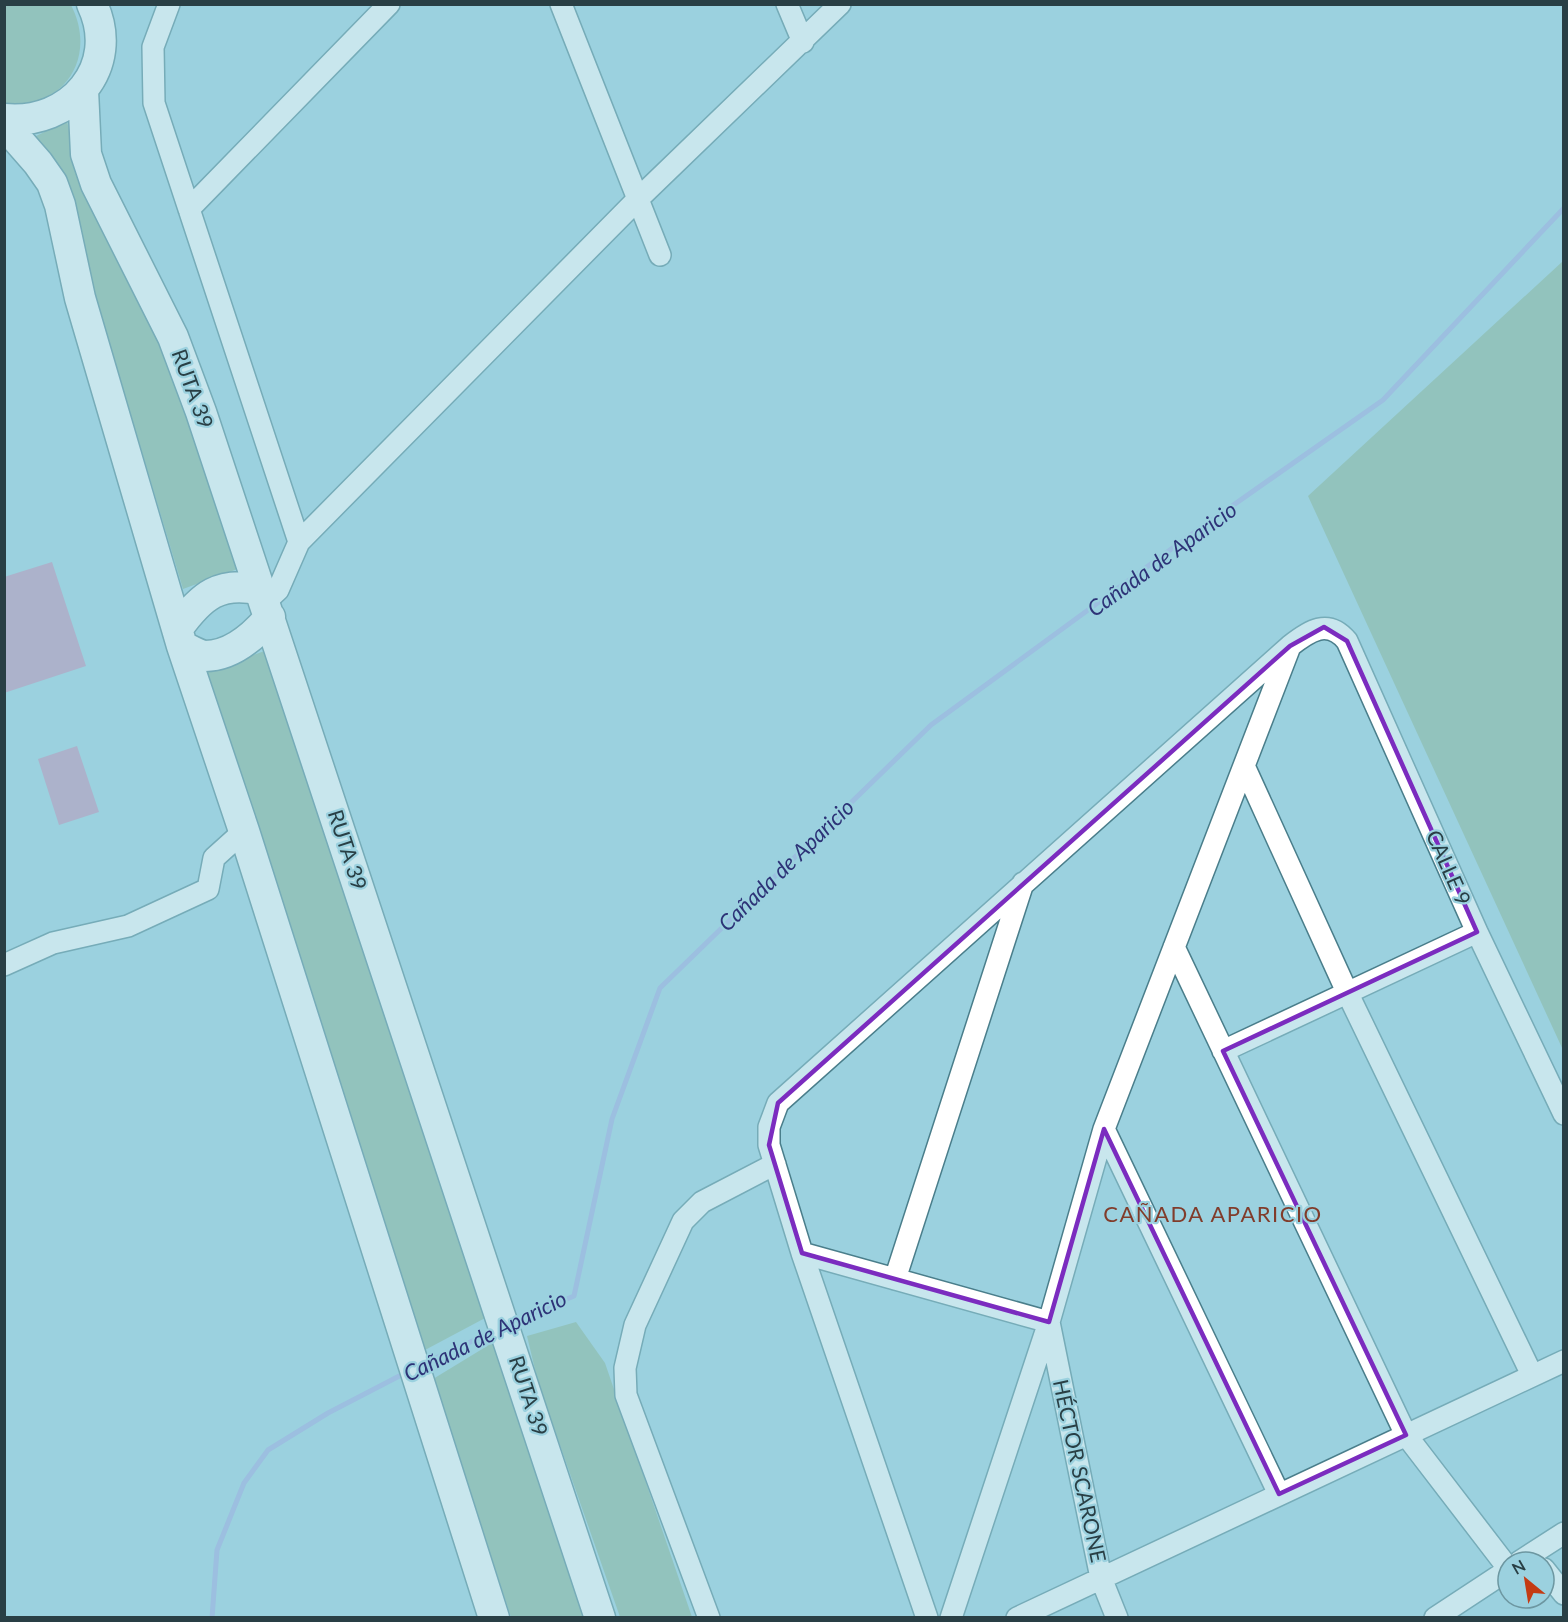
<svg xmlns="http://www.w3.org/2000/svg" width="1568" height="1622" font-family="Lato,sans-serif">
	<style>
		.green { fill: #88b196 }
		.lines { fill: none; stroke-linecap: round; stroke-linejoin: round }
		.stream { stroke: #9da8e2; stroke-width: 5 }
		.building { fill: #c18cb4 }
		.street-casing { stroke: #4a7e8b; stroke-width: 24 }
		.secondary-casing { stroke: #4a7e8b; stroke-width: 33 }
		.street { stroke: #fff; stroke-width: 21 }
		.secondary { stroke: #fff; stroke-width: 30 }
		.marked { fill: none; stroke: #7b2cbf; stroke-width: 4.5; stroke-linejoin: round }
		.labels { text-anchor: middle; stroke-width: 4.5; stroke-linejoin: round; paint-order: stroke }
		.street-label { font-size: 21px; fill: #293f45; stroke: #9bd1df }
		.water-label { font-size: 22px; font-style: italic; fill: #2d3377; stroke: #9bd1df }
		.neighbourhood-label { font-size: 22px; letter-spacing: 1.5px; fill: #813c2b; stroke: #9bd1df }
	</style>
	<rect width="100%" height="100%" fill="#9bd1df"/>
	<!-- green -->
	<path class="green" d="M5,5H71C98,57 64,111 5,103Z
		M67,121L82,185L162,343L243,567L183,589L79,242L34,137Z
		M1563,261V1050L1308,496Z
		M270,649L487,1317L425,1350L206,672Z
		M576,1322L605,1363L692,1617H620L538,1382L527,1336Z
		M497,1340L592,1617H511L433,1379Z"/>
	<g class="lines">
		<!-- stream -->
		<path class="stream" d="M513,1322L574,1296L612,1119L660,988L931,725L1185,539L1383,400L1564,208
			M423,1364L496,1330
			M212,1618L217,1550L244,1483L268,1450L328,1413L407,1372"/>
	</g>
	<!-- building -->
	<path class="building" d="M52,562L86,666L4,693V577Z
		M77,746L99,812L59,825L38,759Z"/>
	<g class="lines">
		<!-- street casing -->
		<g class="street-casing">
			<path id="street" d="M169,4L153,47L154,103L299,542L278,590L265,602
				M561,4L660,255
				M787,4L803,42
				M189,209L389,4
				M299,542L637,200L840,4
				M1245,768L1347,992L1532,1375
				M1174,947L1406,1435L1508,1568
				M4,965L53,943L128,926L208,889L214,858L244,831
				M1223,1051L1477,932
				M1104,1129L1279,1494
				M802,1253L1049,1322L1101,1578L1117,1618
				M895,1279L1023,883
				M1519,1562L1564,1533
				M1544,1569L1564,1594
				M709,1618L626,1395L625,1368L635,1325L683,1221L702,1202L775,1164
				M927,1618L802,1253L769,1145V1127L778,1103L1290,646C1309,631 1328,618 1347,641L1477,932L1564,1114
				M951,1618L1049,1322L1104,1129L1289,649
				M1017,1618L1564,1361
				M1435,1618L1508,1570"/>
		</g>
		<!-- secondary casing -->
		<g class="secondary-casing">
			<path id="secondary" d="M83,90L86,154L96,184L173,337L201,412L600,1618
				M4,119C70,126 122,67 92,4
				M4,124L38,163L52,183L60,205L80,298L182,646L244,831L494,1618
				M178,628C201,596 220,580 261,590
				M182,646C188,649 198,655 205,656C232,656 254,636 270,617"/>
		</g>
		<!-- street -->
		<use href="#street" class="street"/>
		<!-- secondary -->
		<use href="#secondary" class="secondary"/>
	</g>
	<!-- marked area -->
	<path d="M0 0H1568V1622H0ZM1324,627L1347,641L1477,932L1223,1051L1406,1435L1279,1494L1104,1129L1049,1322L802,1253L769,1145L778,1103L1290,646Z" fill="#9bd1df" fill-opacity=".55" fill-rule="evenodd"/>
	<path class="marked" d="M1324,627L1347,641L1477,932L1223,1051L1406,1435L1279,1494L1104,1129L1049,1322L802,1253L769,1145L778,1103L1290,646Z"/>
	<g class="labels">
		<!-- street labels -->
		<g class="street-label">
			<text transform="translate(192 389) rotate(70)" y="7">RUTA 39</text>
			<text transform="translate(347 850) rotate(72)" y="7">RUTA 39</text>
			<text transform="translate(1448 868) rotate(66)" y="7">CALLE 9</text>
			<text transform="translate(528 1396) rotate(72)" y="7">RUTA 39</text>
			<text transform="translate(1079 1471) rotate(78)" y="7">HÉCTOR SCARONE</text>
		</g>
		<!-- water labels -->
		<g class="water-label">
			<text transform="translate(1162 559) rotate(-36)" y="8">Cañada de Aparicio</text>
			<text transform="translate(786 865) rotate(-44)" y="8">Cañada de Aparicio</text>
			<text transform="translate(485 1336) rotate(-26)" y="8">Cañada de Aparicio</text>
		</g>
		<!-- neighbourhood labels -->
		<g class="neighbourhood-label">
			<text x="1213" y="1222">CAÑADA APARICIO</text>
		</g>
	</g>
	<!-- border -->
	<rect width="1568" height="1622" fill="none" stroke="#293f45" stroke-width="12"/>
	<!-- north arrow -->
	<g transform="translate(1526 1580) rotate(330)"><circle r="28" fill="#9bd1df" stroke="#6d97a1" stroke-width="1.5"/>
	<path d="M0-4.5L10 22L0 15L-10 22Z" fill="#c43b13"/>
	<text y="-9" font-size="16" font-weight="bold" text-anchor="middle" fill="#293f45">N</text>
	</g>
</svg>
